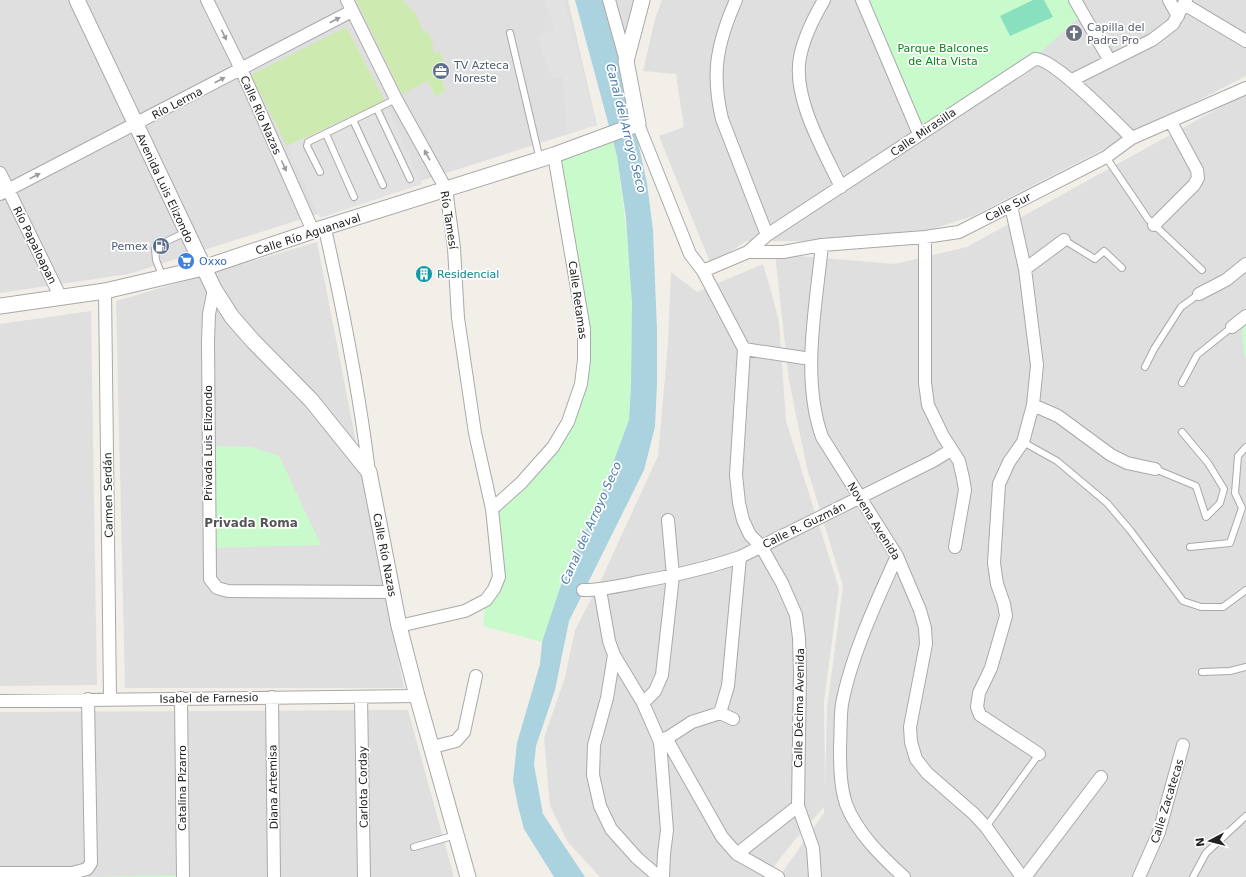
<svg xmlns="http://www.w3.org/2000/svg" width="1246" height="877" font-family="'DejaVu Sans',sans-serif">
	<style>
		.residential { fill: #e0dfdf }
		.grass { fill: #cdebb0 }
		.park { fill: #c8facc }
		.pitch { fill: #88e0be }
		.parking { fill: #e2e2e2 }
		.water { fill: #aad3df }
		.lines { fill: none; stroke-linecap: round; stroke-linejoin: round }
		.service-casing { stroke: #a9a9a9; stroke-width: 8 }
		.minor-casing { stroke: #a9a9a9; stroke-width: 14 }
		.tertiary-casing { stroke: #a9a9a9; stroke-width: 17 }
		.service { stroke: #fff; stroke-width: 6 }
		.minor { stroke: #fff; stroke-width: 12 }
		.tertiary { stroke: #fff; stroke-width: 15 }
		.oneway { fill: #9c9c9c }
		.labels { text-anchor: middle; stroke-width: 3.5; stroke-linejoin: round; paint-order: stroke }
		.worship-label { font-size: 11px; fill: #5b616d; stroke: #fff; text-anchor: start }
		.park-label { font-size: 11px; fill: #0c8416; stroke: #fff }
		.service-label { font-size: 11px; fill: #4e5e75; stroke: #fff; text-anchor: start }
		.street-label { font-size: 11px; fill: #222; stroke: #fff }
		.shop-label { font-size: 11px; fill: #366cbe; stroke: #fff; text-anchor: start }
		.culture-label { font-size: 11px; fill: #0d838f; stroke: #fff; text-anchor: start }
		.water-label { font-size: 12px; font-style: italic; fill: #4a7aab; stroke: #fff }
		.neighbourhood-label { font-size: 12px; font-weight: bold; fill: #555; stroke: #fff }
	</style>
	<rect width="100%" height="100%" fill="#f2efe9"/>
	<!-- residential -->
	<path class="residential" d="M0,0H568L597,125L129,274L0,293Z
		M604,0H636L617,54Z
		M662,0H1246V76L973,216L923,232L833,241H746L711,265L659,136L684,127L676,74L643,71L655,19Z
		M1246,93V316L1244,355L1246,357V877H779L824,813V807L793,842L766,877H600L567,841L550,806L544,738L565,677L575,630L601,580L658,456L668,343L671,272L697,292L763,264L772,294L779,322L786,421L839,588L824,702L825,787L827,708L843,586L806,464L789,380L775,254L895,264L967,247Z
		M317,242L404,688H125L116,301Z
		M91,311L97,685L0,686V324Z
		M408,710L454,877H0V712Z"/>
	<!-- grass -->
	<path class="grass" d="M356,0H403L405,4L407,3L411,11L414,10L424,33L427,31L434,46L432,47L435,53L439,51L446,67L442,81L446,91L435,96L428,81L402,94Z
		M346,27L385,101L287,146L251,75Z"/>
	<!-- park -->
	<path class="park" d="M862,0H1069L1079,17L1033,59L919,134Z
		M610,135L617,156L629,251L632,303L631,386L629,420L597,506L562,582L542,642L483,626L486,600L494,589L492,509L553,447L584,360L554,155Z
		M1246,316V357L1244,355L1241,321Z
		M212,446L252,447L279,456L321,545L211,548Z
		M0,873L92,877L183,875V877H0Z"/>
	<!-- pitch -->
	<path class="pitch" d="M1033,0H1044L1053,17L1010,36L1000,16Z"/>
	<!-- parking -->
	<path class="parking" d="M544,0H564L597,125L567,134L562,77L553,79L537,37L555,28Z
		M385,101L422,184L320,218L287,146Z"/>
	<!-- water -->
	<path class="water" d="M575,0H602L624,79L647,183L653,230L657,330V383L655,427L644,470L569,621L555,690L536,746L534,765L543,814L585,877H554L524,829L518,806L513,781L517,743L540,664L542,642L562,582L597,506L629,420L631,386L632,303L626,218L617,156Z"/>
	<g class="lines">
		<!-- service casing -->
		<g class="service-casing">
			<path id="service" d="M510,33L540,160
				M377,109L410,179
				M353,120L383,185
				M326,134L354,197
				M1106,157L1148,219L1202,270
				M320,172L307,146L308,142L396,99
				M1064,240L1095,259L1104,251L1122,268
				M163,278L156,260L155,249L163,243L186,232
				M1145,367L1154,349L1181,307L1199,294
				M1182,383L1197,355L1232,327
				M1023,442L1057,461L1107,503L1130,530L1183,601L1201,607H1223L1246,590
				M1155,469L1196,486L1206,517L1220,503L1224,489L1208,463L1182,432
				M1190,547L1230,543L1242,508L1235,493L1238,456L1246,447
				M1202,672L1230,671L1246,667
				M986,827L1039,754
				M414,847L456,835
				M1193,877L1206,853L1246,816"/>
		</g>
		<!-- minor casing -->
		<g class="minor-casing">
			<path id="minor" d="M207,0L241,69L313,231
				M347,0L396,99L446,189L454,248L458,318L475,433L492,509L499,577L494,589L486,600L465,611L399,626
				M609,0L626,61
				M736,0C717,43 711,73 722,119L767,235
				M824,0C814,17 804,37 800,57C792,98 824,151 841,187
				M862,0L919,134
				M1075,0L1110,61
				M1169,0L1178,16
				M1184,4L1246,41
				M1072,80L1152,40L1173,24L1186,0
				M638,124L690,254L703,271L744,349L736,475L739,503L743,520L750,535L761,546L782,583L796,615L799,638L800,673L798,806L813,848L815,877
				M0,173L60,296
				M0,194L352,11
				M1011,206L1025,269L1037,365L1033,405L1023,442L1009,462L999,484L994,563L997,584L1004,604L1006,616L991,668L979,693L977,707L980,715L1039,754
				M1154,225L1194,185L1198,178L1197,170L1171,122
				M325,229C343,309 359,390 369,472
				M925,237V383L928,405L943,436L959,461L963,478L965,490L955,547
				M822,245C816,306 801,378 822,437L897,556L920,610L925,628L926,644L910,727L911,742L916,759L927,773L974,814L986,827L1022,877
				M748,252H783L822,245L925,237L959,232L1106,157L1132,138L1246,88
				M1025,269L1064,240
				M703,271L748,252L767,235L1035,59C1053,57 1117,124 1132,138
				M214,289L209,314L208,342L210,579L217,588L228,591L392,592
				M105,291L110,699
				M1199,294L1226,280L1246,264
				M1232,327L1246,316
				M744,349L811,359
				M1033,405L1058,416L1111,455L1127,463L1155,469
				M492,509L521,483L553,447L568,422L581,384L584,360V329L554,155
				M897,556C877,600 851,656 842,704C840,717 841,733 840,746C840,766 840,785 846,804C857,833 882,857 904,877
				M583,590C604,590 623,585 644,581C677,575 708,568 740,557L933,461L951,450
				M600,590L609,641L614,655L643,703L660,742L667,830L664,854L663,877
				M614,655L607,698L594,745L593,775L600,806L611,829L637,858L659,877
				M272,697L274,877
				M361,697L364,877
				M181,698L183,877
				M0,701L417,696
				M643,703L655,691L662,675L673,576L668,520
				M720,713L728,686L740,557
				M666,738L722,837L737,854L778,877
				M661,742L692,722L720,713L733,719
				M433,747L456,741L464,732L476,676
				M737,854L798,806
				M0,873H72L87,869L91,863L88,699
				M1025,877L1101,777
				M1139,877L1159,832L1183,745"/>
		</g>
		<!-- tertiary casing -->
		<g class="tertiary-casing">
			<path id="tertiary" d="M77,0L214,289L232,317L253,341L311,400L369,472L399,626L417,696L468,877
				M0,306L105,291L203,268L313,231L554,155L638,124L626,61L642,0"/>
		</g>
		<!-- service -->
		<use href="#service" class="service"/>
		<!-- minor -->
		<use href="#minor" class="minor"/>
		<!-- tertiary -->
		<use href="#tertiary" class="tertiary"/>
	</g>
	<!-- one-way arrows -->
	<defs><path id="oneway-solid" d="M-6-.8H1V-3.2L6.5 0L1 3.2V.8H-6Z"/></defs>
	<g class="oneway">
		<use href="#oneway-solid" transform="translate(335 20) rotate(-27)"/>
		<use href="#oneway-solid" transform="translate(224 35) rotate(64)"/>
		<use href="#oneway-solid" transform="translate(220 80) rotate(-28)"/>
		<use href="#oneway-solid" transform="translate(427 155) rotate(-119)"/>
		<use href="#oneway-solid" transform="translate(284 166) rotate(66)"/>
		<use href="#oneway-solid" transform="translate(35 176) rotate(-27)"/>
	</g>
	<!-- icons -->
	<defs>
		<g id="church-disc" transform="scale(0.9)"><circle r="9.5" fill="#6b7280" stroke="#fff"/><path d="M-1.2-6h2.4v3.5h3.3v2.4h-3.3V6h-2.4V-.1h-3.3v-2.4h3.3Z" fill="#fff"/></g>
		<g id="office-disc" transform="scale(0.9)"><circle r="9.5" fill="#5c6f8a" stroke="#fff"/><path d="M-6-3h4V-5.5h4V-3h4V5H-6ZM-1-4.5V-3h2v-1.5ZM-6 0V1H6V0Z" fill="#fff"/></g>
		<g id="fuel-disc" transform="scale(0.9)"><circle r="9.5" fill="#5c6f8a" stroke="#fff"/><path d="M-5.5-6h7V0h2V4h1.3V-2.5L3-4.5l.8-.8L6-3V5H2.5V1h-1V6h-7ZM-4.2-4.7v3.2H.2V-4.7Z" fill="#fff"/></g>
		<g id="supermarket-disc" transform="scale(0.9)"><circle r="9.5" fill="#3f7fe0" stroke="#fff"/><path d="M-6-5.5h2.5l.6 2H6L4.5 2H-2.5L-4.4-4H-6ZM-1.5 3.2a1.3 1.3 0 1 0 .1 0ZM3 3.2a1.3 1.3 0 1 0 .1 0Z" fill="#fff"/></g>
		<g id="building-disc" transform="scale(0.9)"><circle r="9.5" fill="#0f9aa8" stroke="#fff"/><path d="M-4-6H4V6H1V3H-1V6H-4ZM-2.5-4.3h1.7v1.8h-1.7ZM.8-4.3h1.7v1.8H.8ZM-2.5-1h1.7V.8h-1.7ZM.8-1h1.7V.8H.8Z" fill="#fff"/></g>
	</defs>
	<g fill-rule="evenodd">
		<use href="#church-disc" x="1074" y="33"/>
		<use href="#office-disc" x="441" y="71"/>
		<use href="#fuel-disc" x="161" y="246"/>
		<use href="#supermarket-disc" x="186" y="261"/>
		<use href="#building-disc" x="424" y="274"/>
	</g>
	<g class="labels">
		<!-- worship labels -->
		<g class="worship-label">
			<text x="1087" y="31">Capilla del<tspan x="1087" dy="13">Padre Pro</tspan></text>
		</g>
		<!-- park labels -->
		<g class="park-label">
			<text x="943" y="52">Parque Balcones<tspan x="943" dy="13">de Alta Vista</tspan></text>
		</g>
		<!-- service labels -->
		<g class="service-label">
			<text x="454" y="69">TV Azteca<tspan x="454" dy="13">Noreste</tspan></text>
			<text x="148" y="250" text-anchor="end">Pemex</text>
		</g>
		<!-- street labels -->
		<g class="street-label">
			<text transform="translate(177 103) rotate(-28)" y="4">Río Lerma</text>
			<text transform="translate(261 115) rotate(66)" y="4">Calle Río Nazas</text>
			<text transform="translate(923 132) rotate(-34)" y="4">Calle Mirasilla</text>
			<text transform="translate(165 188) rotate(65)" y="4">Avenida Luis Elizondo</text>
			<text transform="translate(1008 207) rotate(-27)" y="4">Calle Sur</text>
			<text transform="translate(449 220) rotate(81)" y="4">Río Tamesí</text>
			<text transform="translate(308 234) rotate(-18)" y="4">Calle Río Aguanaval</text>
			<text transform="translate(35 245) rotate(64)" y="4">Río Papaloapan</text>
			<text transform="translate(578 300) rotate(82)" y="4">Calle Retamas</text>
			<text transform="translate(208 443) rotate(-90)" y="4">Privada Luis Elizondo</text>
			<text transform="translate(108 495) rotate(-91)" y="4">Carmen Serdán</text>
			<text transform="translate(874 521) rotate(58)" y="4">Novena Avenida</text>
			<text transform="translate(804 525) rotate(-26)" y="4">Calle R. Guzmán</text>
			<text transform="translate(385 555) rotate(79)" y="4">Calle Río Nazas</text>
			<text transform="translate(209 698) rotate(-1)" y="4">Isabel de Farnesio</text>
			<text transform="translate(799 708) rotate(-89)" y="4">Calle Décima Avenida</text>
			<text transform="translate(273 787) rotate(-91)" y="4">Diana Artemisa</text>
			<text transform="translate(363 787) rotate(-91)" y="4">Carlota Corday</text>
			<text transform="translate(182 788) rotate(-90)" y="4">Catalina Pizarro</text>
			<text transform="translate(1167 801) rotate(-73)" y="4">Calle Zacatecas</text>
		</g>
		<!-- shop labels -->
		<g class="shop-label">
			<text x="199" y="265">Oxxo</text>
		</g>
		<!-- culture labels -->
		<g class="culture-label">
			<text x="437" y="278">Residencial</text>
		</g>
		<!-- water labels -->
		<g class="water-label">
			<text transform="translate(626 128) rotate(76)" y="4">Canal del Arroyo Seco</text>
			<text transform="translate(591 523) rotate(-66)" y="4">Canal del Arroyo Seco</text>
		</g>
		<!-- neighbourhood labels -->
		<g class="neighbourhood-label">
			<text x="251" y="527">Privada Roma</text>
		</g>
	</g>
	<!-- north arrow -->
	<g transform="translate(1210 841) rotate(263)" stroke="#ffffff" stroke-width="3" paint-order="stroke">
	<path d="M0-3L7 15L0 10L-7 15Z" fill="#222222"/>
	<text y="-6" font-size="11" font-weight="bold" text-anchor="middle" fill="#222222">N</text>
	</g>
</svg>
